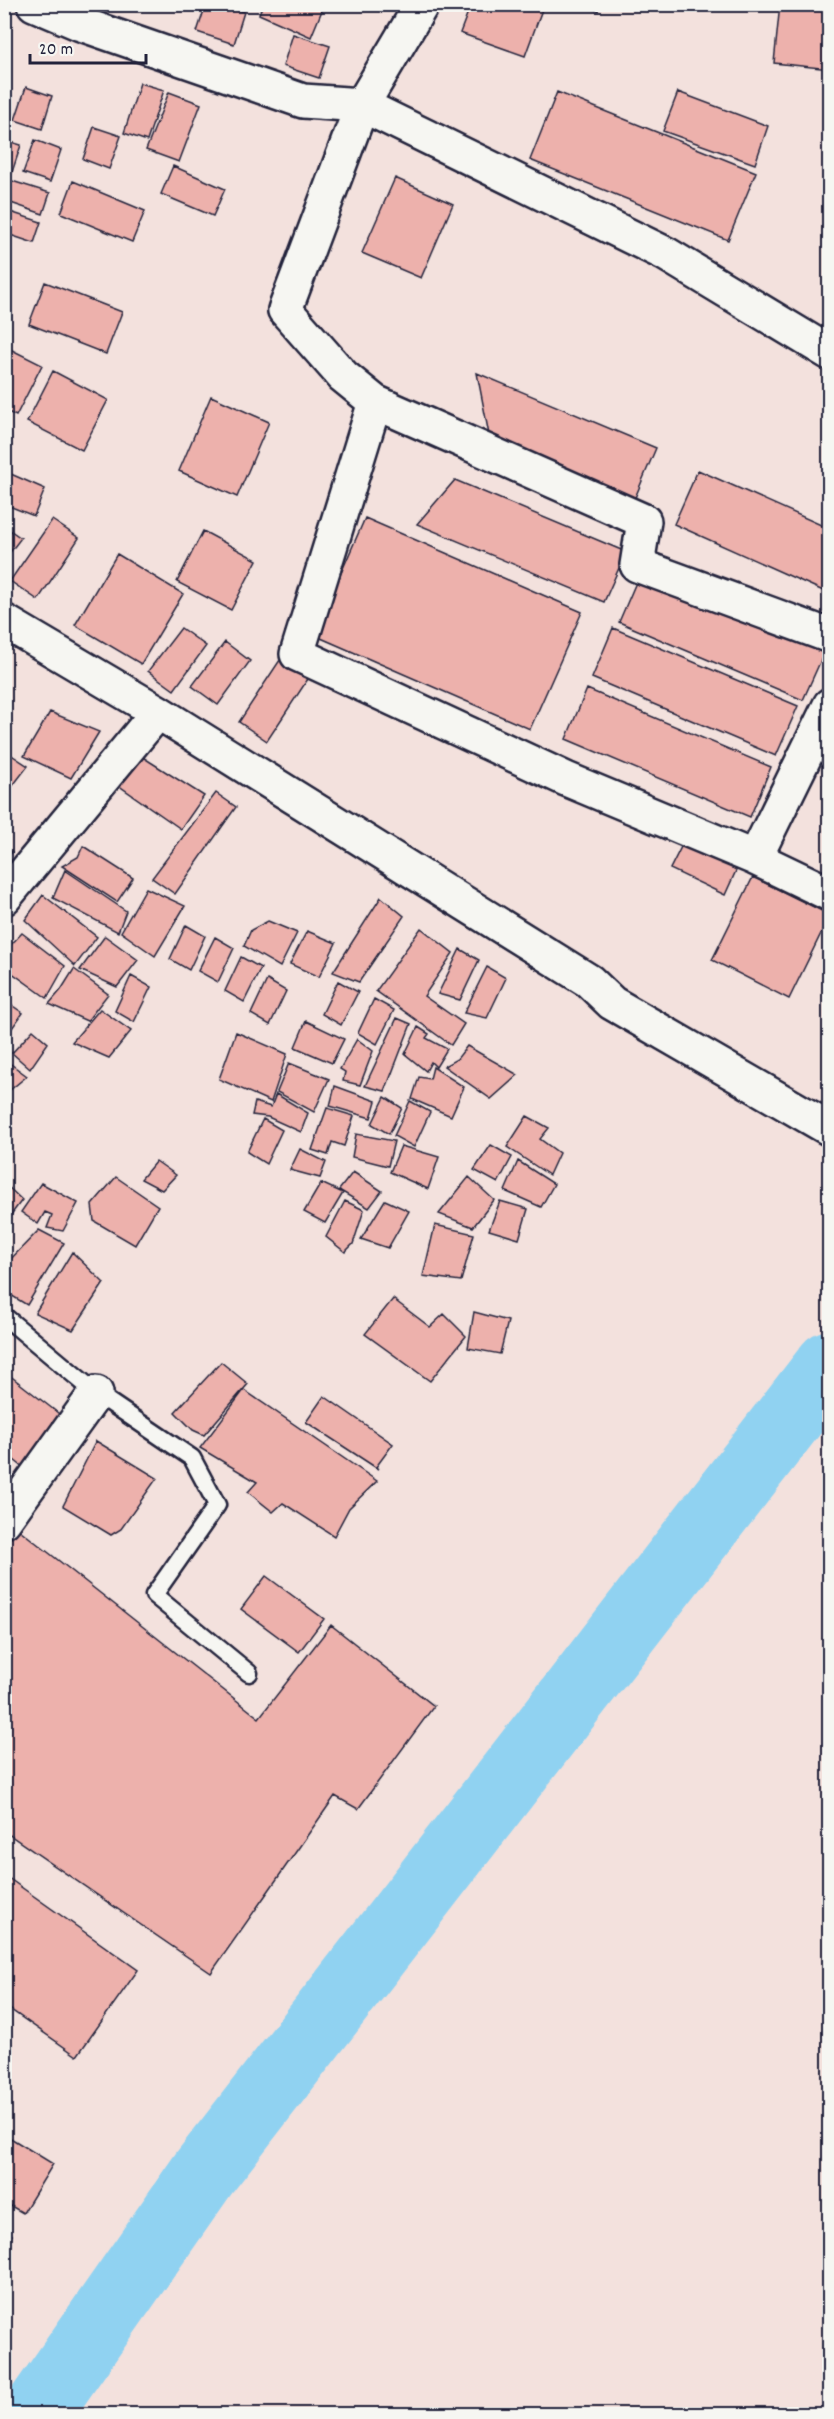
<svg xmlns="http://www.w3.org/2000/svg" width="834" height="2419" font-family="Dekko,sans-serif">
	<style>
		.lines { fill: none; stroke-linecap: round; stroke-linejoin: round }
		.river { stroke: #90d2f1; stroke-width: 69 }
		.building { fill: #edb1ac; stroke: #22223b; stroke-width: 1.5 }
		.service-casing { stroke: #22223b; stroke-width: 21 }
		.minor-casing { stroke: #22223b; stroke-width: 38 }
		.service { stroke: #f6f6f2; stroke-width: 16 }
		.minor { stroke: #f6f6f2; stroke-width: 33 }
	</style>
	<rect width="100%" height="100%" fill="#f3e1dd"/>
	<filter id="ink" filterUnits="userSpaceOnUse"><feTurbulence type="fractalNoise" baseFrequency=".0167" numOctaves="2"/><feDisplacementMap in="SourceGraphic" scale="12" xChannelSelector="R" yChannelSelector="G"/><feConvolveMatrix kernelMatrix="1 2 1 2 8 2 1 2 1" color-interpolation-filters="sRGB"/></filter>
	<g filter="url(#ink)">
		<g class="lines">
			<!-- river -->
			<path class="river" d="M36,2414L204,2173L830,1365"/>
		</g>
		<!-- building -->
		<path class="building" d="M206,4H221L244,12L234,44L197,32Z
			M263,4H313L323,8L311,37L259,14Z
			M471,4H544L525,56L460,33Z
			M581,4H600L598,11Z
			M780,4H830V69L774,63Z
			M293,34L330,46L319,78L283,66Z
			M140,83L164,90L147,141L124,133Z
			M26,87L52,96L42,129L15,120Z
			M169,92L201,104L179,162L146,150Z
			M557,92L756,172L728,240L530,160Z
			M678,92L768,126L755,164L663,131Z
			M94,127L121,136L109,169L83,159Z
			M4,140L21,145L10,178L4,176Z
			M35,140L61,150L50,182L23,173Z
			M173,166L225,189L213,216L161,194Z
			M395,178L453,204L421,278L362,253Z
			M12,181L50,193L43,214L5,201Z
			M73,181L145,211L132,242L61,213Z
			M4,210L41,222L34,243L4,233Z
			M45,282L122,312L106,354L29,324Z
			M4,346L42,365L16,416L4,410Z
			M53,371L108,400L82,450L27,422Z
			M477,373L656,448L634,500L490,440Z
			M211,396L269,422L237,497L179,471Z
			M698,470L830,529V594L674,524Z
			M4,471L45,489L34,516L4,504Z
			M455,480L626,552L604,602L417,524Z
			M365,518L582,612L530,729L314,635Z
			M52,520L79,538L38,600L10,581Z
			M4,526L21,538L4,560Z
			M203,531L257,560L231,610L177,582Z
			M117,554L183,594L141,664L75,625Z
			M640,573L825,651L803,700L619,622Z
			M181,628L206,646L174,690L148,671Z
			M613,628L798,706L776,756L592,678Z
			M225,642L250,661L218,705L192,686Z
			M280,660L308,679L267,741L239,722Z
			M587,689L771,767L750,817L566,739Z
			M50,712L99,732L71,778L24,756Z
			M4,750L28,766L4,797Z
			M141,756L204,796L181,829L118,785Z
			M216,793L236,807L175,894L152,878Z
			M685,839L739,864L725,895L670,869Z
			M4,846L12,852L4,861Z
			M83,846L133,878L117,902L62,866L78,857Z
			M65,870L126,911L118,932L53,898Z
			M753,877L830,915L789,999L712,960Z
			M146,888L185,906L155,956L121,932Z
			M43,895L97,937L75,966L25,920Z
			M381,897L404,916L359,982L333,972Z
			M268,921L297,933L280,967L244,946L251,930Z
			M186,925L205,936L189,970L170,959Z
			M421,928L453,953L424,996L464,1024L451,1045L376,991Z
			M307,931L336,943L319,977L290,964Z
			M22,933L65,966L47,998L4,967V952Z
			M105,936L138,960L117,987L80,970Z
			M215,937L234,948L218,982L198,971Z
			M460,949L479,960L460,1000L438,994Z
			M241,957L261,968L244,1002L225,991Z
			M487,967L506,978L487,1018L464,1013Z
			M74,969L108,994L87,1021L49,1004L61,990Z
			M131,976L151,987L134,1022L115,1011Z
			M267,980L286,991L270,1025L251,1014Z
			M338,981L358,992L341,1025L322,1014Z
			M374,999L394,1010L377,1044L358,1033Z
			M4,1000L23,1013L4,1039Z
			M100,1009L131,1031L109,1058L72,1042Z
			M397,1018L411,1024L385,1091L365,1086Z
			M306,1021L344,1039L332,1063L295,1047Z
			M418,1027L429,1034L426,1038L447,1049L436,1067L431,1062L426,1071L405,1054Z
			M33,1030L48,1043L30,1069L12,1053Z
			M236,1032L287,1054L271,1102L219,1079Z
			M357,1039L373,1051L360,1085L343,1081L345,1072L340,1069Z
			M467,1046L518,1075L491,1099L444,1066L457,1059Z
			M4,1059L27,1076L4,1095Z
			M289,1063L329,1079L314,1112L277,1092Z
			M433,1067L464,1087L451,1116L412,1099L419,1077L430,1079Z
			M335,1086L376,1101L371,1118L330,1106Z
			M276,1094L308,1113L301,1132L268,1117L252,1115L255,1102L271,1107Z
			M385,1097L402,1108L389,1134L372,1124Z
			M410,1101L430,1112L414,1147L394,1136Z
			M327,1108L354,1116L344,1146L332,1142L328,1155L312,1150Z
			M527,1116L549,1128L540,1139L559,1153L549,1175L507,1147Z
			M263,1119L282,1130L266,1164L247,1152Z
			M356,1134L394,1141L388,1166L352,1157Z
			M491,1145L512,1157L498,1183L474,1170Z
			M401,1146L439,1157L428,1189L390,1172Z
			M300,1149L326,1162L320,1178L290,1170Z
			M156,1161L176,1175L162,1190L141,1179Z
			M518,1161L554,1184L541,1207L505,1191Z
			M353,1172L382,1191L369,1208L339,1190Z
			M116,1177L158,1206L135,1245L94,1221L92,1205Z
			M469,1177L494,1200L473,1227L439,1214Z
			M4,1183L22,1200L4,1224Z
			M41,1183L78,1203L63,1231L47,1228L52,1215L45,1212L38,1224L21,1212Z
			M321,1183L343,1193L325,1223L304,1212Z
			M385,1200L409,1211L388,1248L361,1239Z
			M345,1201L364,1210L353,1244L345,1252L326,1237Z
			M500,1201L528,1209L519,1239L489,1230Z
			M435,1225L474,1234L461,1281L423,1276Z
			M39,1230L64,1243L27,1305L4,1291V1266Z
			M72,1252L104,1283L73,1330L35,1313Z
			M393,1299L430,1327L444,1314L466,1336L430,1381L365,1334Z
			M474,1312L508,1321L500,1354L468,1348Z
			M221,1362L248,1384L204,1435L193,1430L175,1412Z
			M4,1371L67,1420L24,1468L4,1452Z
			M244,1390L377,1481L349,1508L334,1536L283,1503L273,1512L248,1492L257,1482L200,1448Z
			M324,1396L393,1444L376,1467L378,1469L306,1422Z
			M96,1441L157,1478L121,1529L111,1535L63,1506Z
			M16,1527L259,1718L331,1625L434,1706L358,1809L335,1796L211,1973L4,1831V1544Z
			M266,1576L324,1619L299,1652L241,1609Z
			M4,1875L138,1970L77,2056L4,2005Z
			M4,2134L53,2164L23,2213L4,2202Z
			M4,2231L12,2235L4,2247Z"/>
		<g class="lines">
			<!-- service casing -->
			<g class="service-casing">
				<path id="service" d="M4,1316L96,1393L192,1458L217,1505L154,1595L249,1673"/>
			</g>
			<!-- minor casing -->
			<g class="minor-casing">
				<path id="minor" d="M34,4L81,24L303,101L362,105L666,254L830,353
					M422,4L362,105L285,310L343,376L375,402L297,654L566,779L755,858L830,894
					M375,402L644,521L637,565L830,636
					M4,621L158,712L589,981L612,1003L830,1129
					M755,858L830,705
					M4,898L158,712
					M4,1521L96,1393"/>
			</g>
			<!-- service -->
			<use href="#service" class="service"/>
			<!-- minor -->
			<use href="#minor" class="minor"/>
		</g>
	</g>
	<!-- margin -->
	<rect width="834" height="2419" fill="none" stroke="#f6f6f2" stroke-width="24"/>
	<rect x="12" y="12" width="810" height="2395" fill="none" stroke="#22223b" stroke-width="2" filter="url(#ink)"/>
	<!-- scale -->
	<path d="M30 54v9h116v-9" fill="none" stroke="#22223b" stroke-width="3"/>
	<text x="39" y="54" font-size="18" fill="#22223b" stroke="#f6f6f2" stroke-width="4.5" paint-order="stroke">20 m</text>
</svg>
